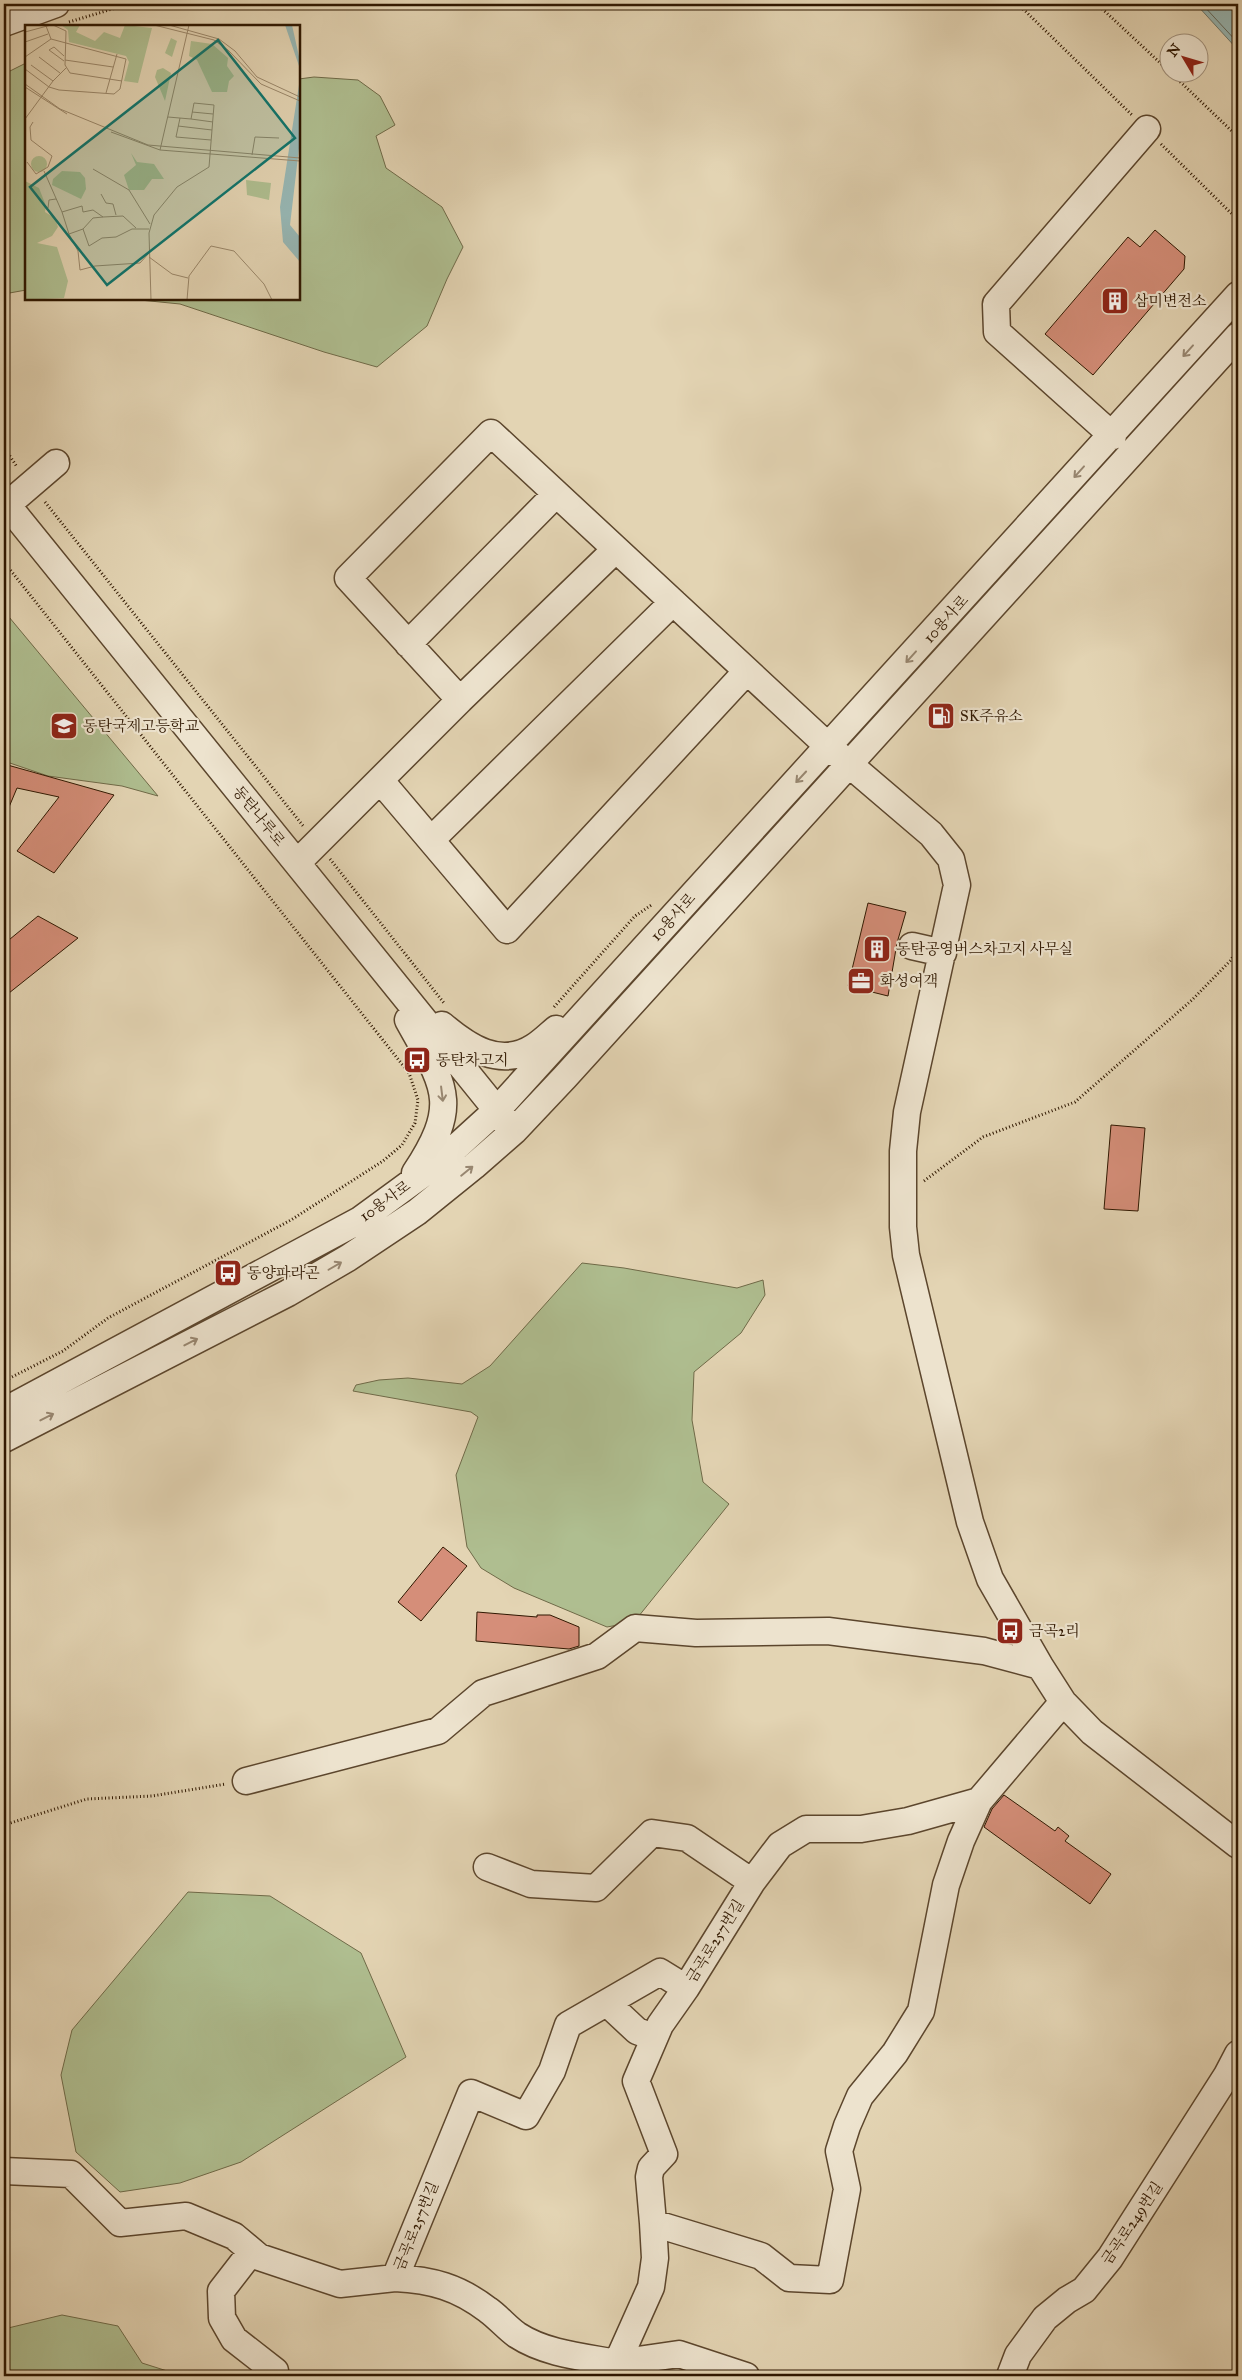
<svg xmlns="http://www.w3.org/2000/svg" width="1242" height="2380" font-family="'IM FELL Great Primer','Noto Serif KR',serif">
	<style>
		.green { fill: #afbe90; stroke: #6f6a48 }
		.water { fill: #97b7b4; stroke: #6d776c }
		.lines { fill: none; stroke-linecap: round; stroke-linejoin: round }
		.shore { stroke: #63675a; stroke-width: 1 }
		.building { fill: #d58e79; stroke: #2f1700 }
		.minor-casing { stroke: #5c462d; stroke-width: 29 }
		.path { stroke: #2f1700; stroke-width: 3; stroke-dasharray: 1 2.5; stroke-linecap: butt }
		.minor { stroke: #ede3ce; stroke-width: 26 }
		.oneway { stroke: #988771 }
		.labels { text-anchor: middle; stroke-width: 4.5; stroke-linejoin: round; paint-order: stroke }
		.poi-label { font-size: 15px; fill: #2f1700; stroke: #ede3ce; text-anchor: start }
		.street-label { font-size: 15px; fill: #2f1700; stroke: #ede3ce }
		.inset-road { fill: none; stroke: #9b886b; stroke-width: 1 }
		.view { fill: #0f766e; fill-opacity: 0.15; stroke: #0f766e; stroke-width: 2.5 }
		.inset-edge { fill: none; stroke: #2f1700; stroke-width: 2.5 }
	</style>
	<rect width="100%" height="100%" fill="#e3d4b3"/>
	<filter id="stains"><feTurbulence type="fractalNoise" baseFrequency=".004" numOctaves="4"/><feColorMatrix values="0 0 0 0 .2 0 0 0 0 .09 0 0 0 0 .02 0 0 0 .5 -.17"/></filter>
	<radialGradient id="worn" r=".72"><stop offset=".6" stop-color="#630" stop-opacity="0"/><stop offset="1" stop-color="#630" stop-opacity=".3"/></radialGradient>
	<!-- green -->
	<path class="green" d="M26,63V290L4,294V74Z
		M314,77L358,80L380,96L395,125L376,136L386,168L442,207L463,247L447,279L427,326L377,367L324,352L180,304L130,299H299V79Z
		M4,611L158,796L122,786L48,776L4,761Z
		M582,1263L624,1268L737,1288L763,1280L765,1295L741,1333L694,1372L692,1420L703,1482L729,1504L634,1622L607,1627L514,1588L481,1568L467,1547L456,1475L478,1417L471,1412L353,1391L356,1385L379,1380L408,1378L462,1384L490,1366Z
		M188,1892L270,1896L361,1953L406,2057L241,2162L180,2183L120,2192L76,2152L61,2075L72,2030Z
		M62,2315L118,2326L142,2363L183,2376H4V2329Z
		M245,2371L252,2376H212Z"/>
	<!-- water -->
	<path class="water" d="M1196,4H1238V50Z"/>
	<g class="lines">
		<!-- shore -->
		<path class="shore" d="M1202,4L1238,43"/>
	</g>
	<!-- building -->
	<path class="building" d="M1155,230L1185,256L1184,269L1093,375L1045,334L1128,237L1140,247Z
		M4,764L114,795L54,873L17,851L59,797L17,788L4,819Z
		M868,903L906,912L897,943L888,996L848,986Z
		M38,916L78,938L4,997V944Z
		M1111,1125L1145,1128L1138,1211L1104,1209Z
		M443,1547L467,1566L421,1621L398,1602Z
		M477,1612L537,1617V1615H550L579,1627V1646L569,1649L476,1641Z
		M1004,1795L1055,1831L1058,1827L1069,1836L1065,1841L1111,1874L1090,1904L984,1827L992,1809Z"/>
	<g class="lines">
		<!-- minor casing -->
		<g class="minor-casing">
			<path id="minor" d="M4,23L56,4
				M1113,436L997,332L996,304L1147,129
				M4,501L508,1124
				M7,505L56,463
				M616,549L460,700L348,578L491,433L829,747L931,834L951,859L957,885L907,1112L903,1151V1227L906,1255L970,1522L990,1579L1040,1666L1063,1702L1092,1732L1238,1845
				M408,644L556,494
				M380,780L507,930L747,671
				M431,840L673,602
				M297,863L460,700
				M912,946L943,953
				M408,1020C445,1087 461,1103 415,1173
				M442,1025C468,1047 500,1069 534,1047C542,1042 549,1035 556,1029
				M4,1411L360,1220L442,1160L497,1110L1238,295
				M4,1439L288,1293L348,1258L417,1212L474,1166L514,1131L565,1077L1238,336
				M246,1781L438,1731L483,1693L597,1656L635,1628L696,1633L828,1631L984,1651L1040,1666
				M979,1801L908,1821L861,1829H806L780,1845L752,1882L686,1988L660,1972L568,2025L552,2071L526,2116L471,2093L395,2278C432,2280 458,2287 488,2310C498,2317 507,2328 517,2335C546,2354 584,2357 617,2363L651,2287L655,2258L653,2223L761,2256L789,2278L830,2280L847,2189L839,2151L847,2126L860,2096L895,2053L921,2011L946,1885L961,1841L979,1801L1063,1702
				M487,1867L531,1884L596,1888L652,1833L687,1838L752,1882
				M607,2003L637,2031L653,2037
				M4,2171L71,2174L120,2223L186,2216L234,2236L259,2257L340,2284L395,2278
				M653,2223L649,2177L651,2168L664,2154L636,2081L660,2025L686,1988
				M252,2251L221,2291L222,2318L234,2339L275,2371
				M617,2363L679,2354L746,2376
				M1010,2376L1018,2355L1045,2318L1067,2300L1084,2290L1110,2258L1227,2075L1238,2054"/>
		</g>
		<!-- path -->
		<path class="path" d="M1018,4L1132,115
			M1097,4L1170,72
			M69,22L129,4
			M1170,72L1238,137
			M1161,144L1238,220
			M4,447L17,467
			M45,502L304,827
			M4,562L409,1073L418,1100L415,1123L402,1145L383,1161L291,1220L108,1318L63,1351L4,1381
			M330,859L444,1003
			M554,1007L635,916L653,904
			M924,1181L983,1137L1075,1102L1192,1000L1231,960L1238,947
			M4,1825L87,1799L152,1796L226,1784"/>
		<!-- minor -->
		<use href="#minor" class="minor"/>
	</g>
	<!-- one-way arrows -->
	<defs><path id="oneway-shaft" d="M-6 0H5M1.5-3L5.5 0L1.5 3" fill="none" stroke-width="1.6" stroke-linecap="round" stroke-linejoin="round" transform="scale(1.25)"/></defs>
	<g class="oneway">
		<use href="#oneway-shaft" transform="translate(1188 351) rotate(132)"/>
		<use href="#oneway-shaft" transform="translate(1079 472) rotate(132)"/>
		<use href="#oneway-shaft" transform="translate(911 657) rotate(132)"/>
		<use href="#oneway-shaft" transform="translate(801 777) rotate(133)"/>
		<use href="#oneway-shaft" transform="translate(442 1094) rotate(83)"/>
		<use href="#oneway-shaft" transform="translate(467 1171) rotate(-39)"/>
		<use href="#oneway-shaft" transform="translate(335 1266) rotate(-30)"/>
		<use href="#oneway-shaft" transform="translate(191 1342) rotate(-27)"/>
		<use href="#oneway-shaft" transform="translate(47 1417) rotate(-27)"/>
	</g>
	<!-- icons -->
	<defs>
		<g id="building-square" transform="scale(1.4375)"><rect x="-9" y="-9" width="18" height="18" rx="4" fill="#8f2418" stroke="#ede3ce"/><path d="M-4-6H4V6H1V3H-1V6H-4ZM-2.5-4.3h1.7v1.8h-1.7ZM.8-4.3h1.7v1.8H.8ZM-2.5-1h1.7V.8h-1.7ZM.8-1h1.7V.8H.8Z" fill="#fff"/></g>
		<g id="fuel-square" transform="scale(1.4375)"><rect x="-9" y="-9" width="18" height="18" rx="4" fill="#8f2418" stroke="#ede3ce"/><path d="M-5.5-6h7V0h2V4h1.3V-2.5L3-4.5l.8-.8L6-3V5H2.5V1h-1V6h-7ZM-4.2-4.7v3.2H.2V-4.7Z" fill="#fff"/></g>
		<g id="school-square" transform="scale(1.4375)"><rect x="-9" y="-9" width="18" height="18" rx="4" fill="#8f2418" stroke="#ede3ce"/><path d="M0-5L7-2L0 1L-7-2ZM-4 1L0 2.5L4 1V4Q0 6-4 4Z" fill="#fff"/></g>
		<g id="office-square" transform="scale(1.4375)"><rect x="-9" y="-9" width="18" height="18" rx="4" fill="#8f2418" stroke="#ede3ce"/><path d="M-6-3h4V-5.5h4V-3h4V5H-6ZM-1-4.5V-3h2v-1.5ZM-6 0V1H6V0Z" fill="#fff"/></g>
		<g id="bus-square" transform="scale(1.4375)"><rect x="-9" y="-9" width="18" height="18" rx="4" fill="#8f2418" stroke="#ede3ce"/><path d="M-5-6H5V4H4V6H2V4H-2V6H-4V4H-5ZM-3.5-4V0h7V-4ZM-3.5 1.2v1.5H-2V1.2ZM2 1.2v1.5H3.5V1.2Z" fill="#fff"/></g>
	</defs>
	<g fill-rule="evenodd">
		<use href="#building-square" x="1115" y="301"/>
		<use href="#fuel-square" x="941" y="716"/>
		<use href="#school-square" x="64" y="726"/>
		<use href="#building-square" x="877" y="949"/>
		<use href="#office-square" x="861" y="981"/>
		<use href="#bus-square" x="417" y="1060"/>
		<use href="#bus-square" x="228" y="1273"/>
		<use href="#bus-square" x="1010" y="1631"/>
	</g>
	<g class="labels">
		<!-- poi labels -->
		<g class="poi-label">
			<text x="1134" y="306">삼미변전소</text>
			<text x="960" y="721">SK주유소</text>
			<text x="83" y="731">동탄국제고등학교</text>
			<text x="896" y="954">동탄공영버스차고지 사무실</text>
			<text x="880" y="986">화성여객</text>
			<text x="436" y="1065">동탄차고지</text>
			<text x="247" y="1278">동양파라곤</text>
			<text x="1029" y="1636">금곡2리</text>
		</g>
		<!-- street labels -->
		<g class="street-label">
			<text transform="translate(946 619) rotate(-48)" y="5">10용사로</text>
			<text transform="translate(259 816) rotate(51)" y="5">동탄나루로</text>
			<text transform="translate(673 917) rotate(-48)" y="5">10용사로</text>
			<text transform="translate(385 1201) rotate(-36)" y="5">10용사로</text>
			<text transform="translate(715 1941) rotate(-58)" y="5">금곡로257번길</text>
			<text transform="translate(1132 2223) rotate(-56)" y="5">금곡로249번길</text>
			<text transform="translate(416 2226) rotate(-68)" y="5">금곡로257번길</text>
		</g>
	</g>
	<!-- overview -->
	<g transform="translate(25 25)">
		<rect width="275" height="275" fill="#e3d4b3"/>
		<path d="M36,0H55L51,7L70,16L79,7L95,13L100,0L127,3L113,58L99,56L104,37L101,31L44,17L43,5ZM146,13L152,16L147,32L140,28ZM166,16L187,19L203,33L202,41L209,51L204,56L202,67H187L172,35L164,31ZM138,43L146,48L140,76L130,52L132,45ZM106,128L112,137L129,139L139,154H127L119,165H104L99,150L111,140ZM6 139a8 8 0 1 1 16 0a8 8 0 1 1-16 0ZM37,146L55,147L60,153L61,164L56,174L27,160L28,154ZM221,155L246,158L244,175L222,170ZM0,156L14,163L21,181L20,187L30,193L33,202L27,211L12,218L32,222L43,256L39,273L0,275Z" fill="#afbe90"/>
		<path d="M260,0H267L275,36V115L265,200L275,212V237L258,217L255,182L274,60V41Z" fill="#97b7b4"/>
		<path class="inset-road" d="M28,0L41,6L40,40L45,48L97,56M129,0L189,15L203,25L236,59L275,76M144,0L194,14L210,26L232,52L275,72M0,7L26,0M0,17L23,9M0,32L26,14M14,32L35,48M40,35L88,42M39,36L24,25L29,22L39,31M6,40L28,56M0,44L24,62L34,65L89,69L95,64L101,34L26,14L21,1M0,59L35,84L123,120L275,133M0,62L42,89M81,68L92,29M167,87L188,89M143,92L166,94M155,93L151,112L186,115M0,94L28,56L41,43M153,101L187,105M86,107L135,125L275,136M135,125L164,0M227,130L230,112L254,113M2,137L11,149L23,142L27,131L6,115L5,102L8,97M68,144L104,165L125,199M19,146L37,187M76,169L81,178L88,179L91,190M23,183L24,175L31,174M111,203L98,191L78,192L68,185L58,187L57,181L37,187L44,209L58,204L64,221L77,213L91,212L107,204H124M58,204L68,193L78,192M44,209L53,226L55,245L70,241L115,238L124,228M124,232L147,249L163,253M126,275L124,208L129,190L152,162L184,142L189,80L169,78L166,94L188,97M162,275L164,251L186,221L209,226L239,259L247,275"/>
		<path class="view" d="M193,15L270,113L82,260L5,162Z"/>
		<rect width="275" height="275" class="inset-edge"/>
	</g>
	<!-- margin -->
	<rect width="1242" height="2380" fill="none" stroke="#e3d4b3" stroke-width="20"/>
	<rect x="5" y="5" width="1232" height="2370" fill="none" stroke="#2f1700" stroke-width="2.5"/>
	<rect x="10" y="10" width="1222" height="2360" fill="none" stroke="#2f1700"/>
	<!-- north arrow -->
	<g transform="translate(1184 58) rotate(308)"><circle r="24" fill="#ede3ce" stroke="#a1917c"/>
	<path d="M0-4L9 19L0 12L-9 19Z" fill="#8f2418"/>
	<text y="-8" font-size="14" font-weight="bold" text-anchor="middle" fill="#2f1700">N</text>
	</g>
	<rect width="100%" height="100%" filter="url(#stains)"/>
	<rect width="100%" height="100%" fill="url(#worn)"/>
</svg>
